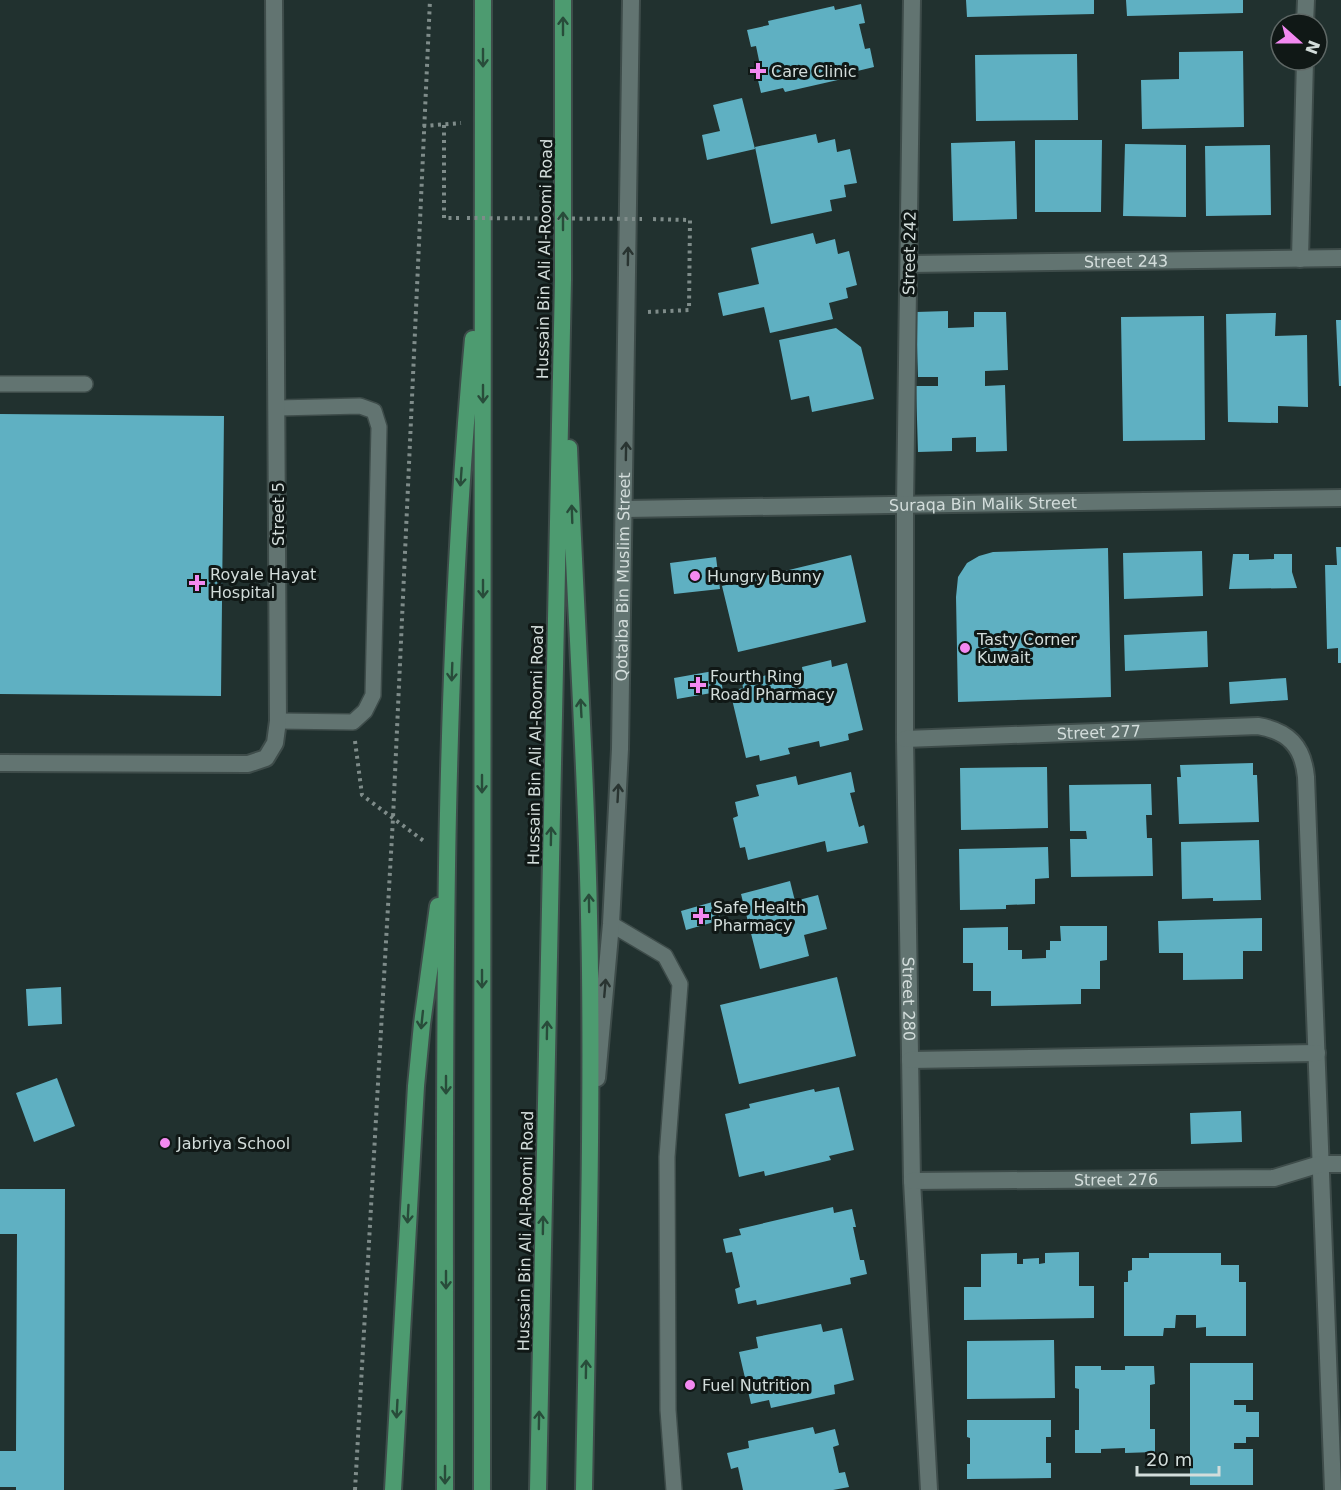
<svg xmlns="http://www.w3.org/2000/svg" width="1341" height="1490" font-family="'DejaVu Sans',sans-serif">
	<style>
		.building { fill: #5fb0c2 }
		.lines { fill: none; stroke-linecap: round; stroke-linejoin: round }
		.service-casing { stroke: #3e4c4a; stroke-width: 18 }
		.minor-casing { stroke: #3e4c4a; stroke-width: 20 }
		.tertiary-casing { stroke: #3e4c4a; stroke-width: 20 }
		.trunk-casing { stroke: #3e4c4a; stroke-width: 20 }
		.path { stroke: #7f8c8a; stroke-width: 4; stroke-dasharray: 3 4.5; stroke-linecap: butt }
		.service { stroke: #627471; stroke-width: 15 }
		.minor { stroke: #627471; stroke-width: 16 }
		.tertiary { stroke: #627471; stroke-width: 16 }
		.trunk { stroke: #4d9b70; stroke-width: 16 }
		.path-bridge { stroke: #7f8c8a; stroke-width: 4; stroke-dasharray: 3 4.5; stroke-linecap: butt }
		.oneway { stroke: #284c3a }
		.oneway2 { stroke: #293431 }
		.poi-dot { fill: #f389f1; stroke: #101816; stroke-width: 2 }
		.labels { text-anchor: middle; stroke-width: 6; stroke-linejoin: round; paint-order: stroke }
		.poi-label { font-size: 16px; fill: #d3dddb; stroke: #101816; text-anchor: start }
		.street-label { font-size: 16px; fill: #d3dddb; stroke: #101816 }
	</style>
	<rect width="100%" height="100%" fill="#21312f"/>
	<!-- building -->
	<path class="building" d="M966,0H1094V14L967,17Z
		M1126,0H1243V13L1127,16Z
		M861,4L865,23L859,24L865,49L870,48L874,67L849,73L851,77L785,92L783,88L761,93L757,76L762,75L756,46L751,47L747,30L769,25L768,21L834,6L835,10Z
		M1243,51L1244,127L1142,129L1141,80L1179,79V52Z
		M1077,54L1078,120L976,121L975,55Z
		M742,98L755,149L707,160L702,135L720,131L713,105Z
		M816,134L818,143L835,139L837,152L850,149L857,183L844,185L846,197L830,200L832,211L771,224L755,147Z
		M1035,140H1102L1101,212H1035Z
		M1015,141L1017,219L953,221L951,143Z
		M1125,144L1186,145V217L1123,216Z
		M1270,145L1271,215L1206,216L1205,146Z
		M813,233L816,244L835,239L838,254L849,251L857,285L846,288L848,298L829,303L833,319L770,333L764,307L723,316L718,293L759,284L751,248Z
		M948,311V328L974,327V312H1006L1008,370L985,371V386L1005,385L1007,451L976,452V437L952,438V451L918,452L916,386H938V377H918L916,312Z
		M1276,313L1275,336L1307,335L1308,407L1278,406V423L1228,422L1226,314Z
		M1204,316L1205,440L1123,441L1121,317Z
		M1336,320H1341V386H1339Z
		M836,328L861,347L874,399L812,412L809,396L791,400L779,340Z
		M0,414L224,416L221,696L0,694Z
		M1336,547H1341V663H1338V648L1327,649L1325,565H1337Z
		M1108,548L1111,697L958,702L956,597L958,577L967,563L979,556L993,552Z
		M1202,551L1203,596L1124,599L1123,553Z
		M1233,554H1249V560L1274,559V554H1292V572L1297,588L1229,589Z
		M851,555L866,622L738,652L722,586Z
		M716,557L720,589L674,594L670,563Z
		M1207,631L1208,667L1125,671L1124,635Z
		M831,660L832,667L847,663L863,730L848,734L849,740L820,747L819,741L788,748L790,754L760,761L759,755L746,758L730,691L743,688L742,681L771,674L772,681L803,673L802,667Z
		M719,670L723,691L677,699L674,678Z
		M1286,678L1288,700L1230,704L1229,682Z
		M1253,763V775H1257L1259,822L1179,824L1177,777H1181L1180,765Z
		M1047,767L1048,828L961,830L960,768Z
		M851,772L855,792L850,793L859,827L864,825L868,843L827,852L825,841L748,860L745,847L740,848L733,818L738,816L735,802L759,796L756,785L796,776L798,785Z
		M1151,784L1152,815H1146L1147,838H1152L1153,876L1071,877L1070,839H1087L1086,831H1070L1069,785Z
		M1259,840L1261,900L1213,901V898L1182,899L1181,842Z
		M1048,847L1049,878L1035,879V904L1006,905V909L960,910L959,849Z
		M790,881L795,901L818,895L827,929L804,935L809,956L760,969L741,894Z
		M716,901L721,920L686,930L681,911Z
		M1262,918V951H1243V979L1183,980V953H1159L1158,921Z
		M1060,926H1107V960L1100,961V989H1081V1004L991,1006V991H973V963H963V928L1008,927V950H1022V959L1046,958V950H1050V941H1061Z
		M837,977L856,1056L739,1084L720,1005Z
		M61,987L62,1024L28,1026L26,989Z
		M57,1078L75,1126L34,1142L16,1093Z
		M839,1087L854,1150L829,1156L831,1160L765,1176L764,1171L739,1177L725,1114L750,1108L749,1104L814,1089L815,1092Z
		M1241,1111L1242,1142L1191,1144L1190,1113Z
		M0,1189H65L64,1490H16V1487H0V1451H16L17,1234H0Z
		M833,1207L834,1213L852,1209L856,1227H853L860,1260H864L867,1274L850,1278L851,1284L757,1305L756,1300L738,1304L735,1289L740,1287L732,1252L726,1253L723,1239L741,1235L739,1229Z
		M1079,1252V1286H1094V1318L964,1320V1287H981V1254L1017,1253V1264H1023V1259L1039,1258V1264L1045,1263V1253Z
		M1149,1253H1221V1265H1239V1282H1246V1336H1206V1327L1196,1328V1315H1176L1175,1328H1164L1163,1336H1124V1282H1128V1271L1132,1270V1258H1149Z
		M821,1324L823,1332L842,1328L854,1380L834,1385L835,1394L771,1408L769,1400L751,1404L739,1352L758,1348L756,1337Z
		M1054,1340L1055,1398L967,1399V1341Z
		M1190,1363H1253V1400H1234V1405H1246V1412H1259V1437H1246V1443H1234V1449H1253V1485H1190Z
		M1075,1366H1101V1370H1125V1366H1154L1155,1384L1150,1385V1429H1155V1452L1125,1453V1448L1101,1449V1453H1075V1430H1079V1389L1075,1388Z
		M967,1420H1051V1437H1046V1463H1051V1478L967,1479V1464H970V1438L967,1437Z
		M813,1427L815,1434L835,1429L839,1445L833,1447L839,1473L845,1472L849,1487L833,1490H743L738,1467L731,1469L727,1453L749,1448L748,1441Z"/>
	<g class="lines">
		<!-- service casing -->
		<g class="service-casing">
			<path id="service" d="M0,384H85
				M278,408L360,406L374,411L379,427L373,695L365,711L353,722L278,721
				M611,924L665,956L680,984L667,1157L668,1410L674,1490"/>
		</g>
		<!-- minor casing -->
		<g class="minor-casing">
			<g id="minor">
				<path id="s1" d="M912,0L905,506V739L912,1181L929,1490"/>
				<path d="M1305,24L1306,0"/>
				<path d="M1300,259L1305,60"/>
				<path id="s2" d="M910,264L1341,258"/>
				<path id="s3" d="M905,739L1258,726C1288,731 1303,746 1306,777L1333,1490"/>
				<path d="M0,763L248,764L266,758L275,743L278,721L274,0"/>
				<path d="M910,1060L1317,1053"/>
				<path id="s4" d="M912,1181L1274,1178L1320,1164H1341"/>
			</g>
		</g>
		<!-- tertiary casing -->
		<g class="tertiary-casing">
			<g id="tertiary">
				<path id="s5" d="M625,509L1341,498"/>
				<path id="s6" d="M597,1078L611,924L620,749L631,0"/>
			</g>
		</g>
		<!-- trunk casing -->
		<g class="trunk-casing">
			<path id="trunk" d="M569,448C576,623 588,797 590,972C592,1144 587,1317 584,1490
				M393,1490L416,1086L422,1024L438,906
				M445,1490C446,1106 438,721 473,339
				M482,1490L483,0
				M538,1490L563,280V0"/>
		</g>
		<!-- path -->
		<path class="path" d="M444,125V218H463
			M423,126L461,123
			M648,312L689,310L690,220L649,219
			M355,741L362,795L425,842
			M355,1490L393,818L430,0"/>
		<!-- service -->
		<use href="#service" class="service"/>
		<!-- minor -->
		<use href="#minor" class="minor"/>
		<!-- tertiary -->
		<use href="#tertiary" class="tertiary"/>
		<!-- trunk -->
		<use href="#trunk" class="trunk"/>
		<!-- path-bridge -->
		<path class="path-bridge" d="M467,218L642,219"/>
	</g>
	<!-- one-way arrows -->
	<defs><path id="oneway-shaft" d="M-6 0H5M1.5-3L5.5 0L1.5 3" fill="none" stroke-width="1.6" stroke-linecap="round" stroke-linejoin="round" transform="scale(1.5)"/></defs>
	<g class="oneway">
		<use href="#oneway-shaft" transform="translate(563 26) rotate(-90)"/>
		<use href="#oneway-shaft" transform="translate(483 58) rotate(90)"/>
		<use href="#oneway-shaft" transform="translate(563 221) rotate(-90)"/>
		<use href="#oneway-shaft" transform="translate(483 394) rotate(90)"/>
		<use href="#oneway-shaft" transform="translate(461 477) rotate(94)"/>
		<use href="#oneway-shaft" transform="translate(572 514) rotate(-92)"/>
		<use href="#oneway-shaft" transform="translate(483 589) rotate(90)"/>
		<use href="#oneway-shaft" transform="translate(452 672) rotate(92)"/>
		<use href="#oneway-shaft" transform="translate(581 708) rotate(-93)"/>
		<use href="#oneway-shaft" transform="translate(482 784) rotate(90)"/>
		<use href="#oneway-shaft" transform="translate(551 836) rotate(-89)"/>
		<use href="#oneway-shaft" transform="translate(589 903) rotate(-91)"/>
		<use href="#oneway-shaft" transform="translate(482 979) rotate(90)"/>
		<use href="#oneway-shaft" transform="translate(422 1020) rotate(96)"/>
		<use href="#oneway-shaft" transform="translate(547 1030) rotate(-89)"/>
		<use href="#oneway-shaft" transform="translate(446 1085) rotate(90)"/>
		<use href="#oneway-shaft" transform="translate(408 1214) rotate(93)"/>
		<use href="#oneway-shaft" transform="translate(543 1225) rotate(-89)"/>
		<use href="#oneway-shaft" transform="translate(446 1280) rotate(90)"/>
		<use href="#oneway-shaft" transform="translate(586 1369) rotate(-89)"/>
		<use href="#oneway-shaft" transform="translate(397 1409) rotate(93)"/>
		<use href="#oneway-shaft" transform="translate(539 1420) rotate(-89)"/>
		<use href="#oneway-shaft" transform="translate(445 1475) rotate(90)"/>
	</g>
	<g class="oneway2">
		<use href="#oneway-shaft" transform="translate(628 256) rotate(-89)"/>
		<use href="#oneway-shaft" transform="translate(626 451) rotate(-89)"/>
		<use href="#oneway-shaft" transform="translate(618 793) rotate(-87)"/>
		<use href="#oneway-shaft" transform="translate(605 988) rotate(-85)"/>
	</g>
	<!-- markers -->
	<g class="poi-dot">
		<path d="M755 62h6v6h6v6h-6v6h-6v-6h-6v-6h6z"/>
		<circle cx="695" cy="576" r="6"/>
		<path d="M194 574h6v6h6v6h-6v6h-6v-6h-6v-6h6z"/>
		<circle cx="965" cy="648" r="6"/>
		<path d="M695 676h6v6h6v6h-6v6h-6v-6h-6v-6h6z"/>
		<path d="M698 907h6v6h6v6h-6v6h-6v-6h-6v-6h6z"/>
		<circle cx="165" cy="1143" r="6"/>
		<circle cx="690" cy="1385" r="6"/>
	</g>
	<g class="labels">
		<!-- poi labels -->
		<g class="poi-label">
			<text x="771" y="77">Care Clinic</text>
			<text x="210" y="580">Royale Hayat<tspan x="210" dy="18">Hospital</tspan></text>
			<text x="707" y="582">Hungry Bunny</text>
			<text x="977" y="645">Tasty Corner<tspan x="977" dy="18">Kuwait</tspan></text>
			<text x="710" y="682">Fourth Ring<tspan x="710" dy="18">Road Pharmacy</tspan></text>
			<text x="713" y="913">Safe Health<tspan x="713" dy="18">Pharmacy</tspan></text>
			<text x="177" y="1149">Jabriya School</text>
			<text x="702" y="1391">Fuel Nutrition</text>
		</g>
		<!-- street labels -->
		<g class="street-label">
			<text transform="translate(909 253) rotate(-89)" y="6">Street 242</text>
			<text transform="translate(544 259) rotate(-89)" y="6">Hussain Bin Ali Al-Roomi Road</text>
			<text dy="6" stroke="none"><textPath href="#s2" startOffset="216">Street 243</textPath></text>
			<text dy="6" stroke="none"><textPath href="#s5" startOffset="358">Suraqa Bin Malik Street</textPath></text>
			<text transform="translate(278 514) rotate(-90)" y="6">Street 5</text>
			<text dy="6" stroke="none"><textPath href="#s6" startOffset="502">Qotaiba Bin Muslim Street</textPath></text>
			<text dy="6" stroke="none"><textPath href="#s3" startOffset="194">Street 277</textPath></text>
			<text transform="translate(535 745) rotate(-89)" y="6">Hussain Bin Ali Al-Roomi Road</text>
			<text dy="6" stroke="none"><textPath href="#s1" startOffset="999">Street 280</textPath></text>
			<text dy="6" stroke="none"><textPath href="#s4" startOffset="204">Street 276</textPath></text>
			<text transform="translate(525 1231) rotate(-89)" y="6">Hussain Bin Ali Al-Roomi Road</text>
		</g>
	</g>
	<!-- north arrow -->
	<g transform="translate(1299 42) rotate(111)"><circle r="28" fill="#101816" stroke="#5e6765" stroke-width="1.5"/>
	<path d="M0-4.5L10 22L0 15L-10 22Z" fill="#f389f1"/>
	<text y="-9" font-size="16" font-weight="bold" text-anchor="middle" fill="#d3dddb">N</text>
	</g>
	<!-- scale -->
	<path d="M1137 1466v9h82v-9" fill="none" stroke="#d3dddb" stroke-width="3"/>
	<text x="1146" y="1466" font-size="18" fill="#d3dddb" stroke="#101816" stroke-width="4.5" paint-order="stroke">20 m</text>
</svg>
